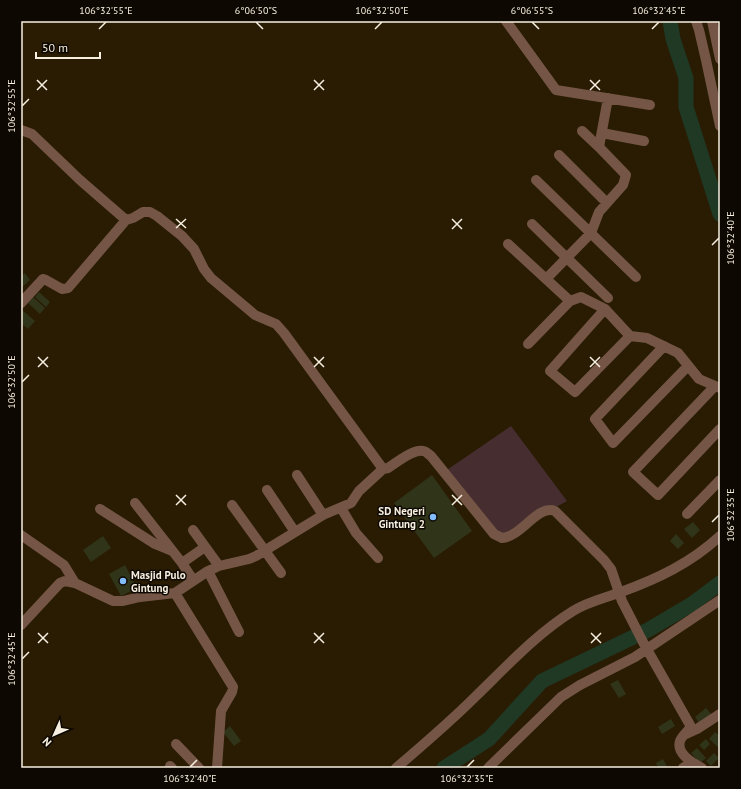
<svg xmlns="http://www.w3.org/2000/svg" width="741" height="789" font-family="'PT Sans',sans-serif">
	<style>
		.green { fill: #462e30 }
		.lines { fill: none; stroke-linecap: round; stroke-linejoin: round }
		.river { stroke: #203925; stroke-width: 15 }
		.building { fill: #303419 }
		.minor { stroke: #755646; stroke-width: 10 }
		.ticks { fill: none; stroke: #f7efe0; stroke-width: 1.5 }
		.poi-dot { fill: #82bcfa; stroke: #0d0801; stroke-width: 1.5 }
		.labels { text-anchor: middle; stroke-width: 3; stroke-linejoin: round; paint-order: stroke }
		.poi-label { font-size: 11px; font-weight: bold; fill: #f7efe0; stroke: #0d0801; text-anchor: end }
		.neatline { fill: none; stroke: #f7efe0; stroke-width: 1.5 }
		.ticks-label { font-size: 10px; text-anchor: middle; fill: #f7efe0 }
	</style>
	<rect width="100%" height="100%" fill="#291c03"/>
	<!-- green -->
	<path class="green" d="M511,426L567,501L496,540L441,474Z"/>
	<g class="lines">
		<!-- river -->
		<path class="river" d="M670,21L673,39L686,78V107L720,214
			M444,768L489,739L542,681L648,630L692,604L720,583"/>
	</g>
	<!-- building -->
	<path class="building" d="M25,273L30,280L21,288V276Z
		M39,292L50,302L46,307L35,297Z
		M33,297L45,308L40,314L28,303Z
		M21,309L35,321L28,329L21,323Z
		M432,475L472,531L434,558L394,503Z
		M693,522L700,530L692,538L684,529Z
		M676,534L684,543L678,549L670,541Z
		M103,536L111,548L91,562L83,550Z
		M125,565L137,588L121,596L109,574Z
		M618,680L626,694L619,698L610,684Z
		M706,708L712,715L700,724L695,717Z
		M671,719L675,726L662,734L658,727Z
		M230,726L241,741L234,746L223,732Z
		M715,732L720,736L719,748L709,739Z
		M706,739L710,744L704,750L699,745Z
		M697,748L706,758L700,763L691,753Z
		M714,753L719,758L711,766L706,761Z
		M663,759L668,768H658L656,763Z"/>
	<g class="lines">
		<!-- minor -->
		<path class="minor" d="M506,21L556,90L650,105
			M696,21L699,30L706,60L720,126
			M712,21L720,59
			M21,130L32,134L80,180L126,220L133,218L143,212H150L157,216L182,236L194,249L204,269L211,278L255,315L276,324L284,333L383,469L388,468C396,463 413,449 423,451C426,451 428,454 431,456L494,534L502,538C521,537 538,504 555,511L604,560L611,569L622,601L644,644L690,725V728C687,732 681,737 680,741C676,754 693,763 702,768
			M582,131L599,147
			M602,133L644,141
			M559,155L607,203
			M536,180L636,277
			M532,224L608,298
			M508,244L570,301L581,297L605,309L630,336L647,338L678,353L699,379L720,388
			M546,279L591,233L599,212L623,185L626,175L599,147L608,98
			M21,303L43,279L46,280L62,289L68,288L126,220
			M605,309L550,371L575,392L630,336
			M528,344L570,301
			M664,346L595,419L613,443L688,366
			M715,386L633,472L658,495L720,429
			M297,475L323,515
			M267,490L295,532
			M135,503L182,563L193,580
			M232,505L281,573
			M341,508L356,533L378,558
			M100,509L155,544L172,551
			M687,514L720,480
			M193,530L219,566
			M21,535L64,565L75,583
			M182,563L205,547
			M208,571L239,632
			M175,593L233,687L232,692L221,711L217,768
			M21,625L60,583L65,581L75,583L113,601H123L140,597L175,593L208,571L219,566L249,559L256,556L323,515L351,503L359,491L383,469
			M686,734L697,729L720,714
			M176,744L199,768
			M170,766L172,768
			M396,768C423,745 450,722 475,697C506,667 536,634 573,611C587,602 605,598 621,592C657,579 691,563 720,536
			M488,768L561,697L580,685L635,657L720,600
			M683,768L692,762"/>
	</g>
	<!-- ticks -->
	<path class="ticks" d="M256,22L263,29M532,22L539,29M99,29L106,22M375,29L382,22M652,29L659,22M37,80L47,90M314,80L324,90M590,80L600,90M37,90L47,80M314,90L324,80M590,90L600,80M22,106L29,99M176,219L186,228M452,219L462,229M176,228L186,219M452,229L462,219M712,245L719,238M38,357L48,367M314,357L324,367M590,357L600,367M38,367L48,357M314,367L324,357M590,367L600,357M22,382L29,375M176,495L186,505M452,495L462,505M176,505L186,495M452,505L462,495M712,522L719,515M38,633L48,643M314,633L324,643M591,633L601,643M38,643L48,633M314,643L324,633M591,643L601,633M22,659L29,652M190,767L197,760M467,767L474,760"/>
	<!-- markers -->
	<g class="poi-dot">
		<circle cx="433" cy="517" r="4"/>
		<circle cx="123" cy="581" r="4"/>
	</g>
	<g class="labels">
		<!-- poi labels -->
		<g class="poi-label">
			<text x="425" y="515">SD Negeri<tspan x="425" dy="13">Gintung 2</tspan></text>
			<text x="131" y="579" text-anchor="start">Masjid Pulo<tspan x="131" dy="13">Gintung</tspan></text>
		</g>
	</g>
	<!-- border -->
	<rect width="741" height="789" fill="none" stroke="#0d0801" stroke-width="44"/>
	<!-- north arrow -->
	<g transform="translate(54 735) rotate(225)" stroke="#0d0801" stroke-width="3" paint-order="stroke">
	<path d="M0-3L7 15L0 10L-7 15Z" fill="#f7efe0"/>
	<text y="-6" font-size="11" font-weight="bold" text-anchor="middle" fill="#f7efe0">N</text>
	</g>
	<!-- scale -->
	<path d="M36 52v6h64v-6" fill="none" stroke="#f7efe0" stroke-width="2"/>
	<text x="42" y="52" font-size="12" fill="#f7efe0" stroke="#0d0801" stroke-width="3" paint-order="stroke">50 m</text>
	<rect x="22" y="22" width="697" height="745" class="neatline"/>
	<g class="ticks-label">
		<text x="106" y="14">106°32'55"E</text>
		<text x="256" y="14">6°06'50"S</text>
		<text x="382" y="14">106°32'50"E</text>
		<text x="532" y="14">6°06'55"S</text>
		<text x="659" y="14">106°32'45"E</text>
		<text transform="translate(11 106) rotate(-90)" y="4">106°32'55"E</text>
		<text transform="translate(730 238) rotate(-90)" y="4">106°32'40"E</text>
		<text transform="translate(11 382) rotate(-90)" y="4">106°32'50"E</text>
		<text transform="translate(730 515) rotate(-90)" y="4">106°32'35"E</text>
		<text transform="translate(11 659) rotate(-90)" y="4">106°32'45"E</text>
		<text x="190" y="782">106°32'40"E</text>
		<text x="467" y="782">106°32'35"E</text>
	</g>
</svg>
